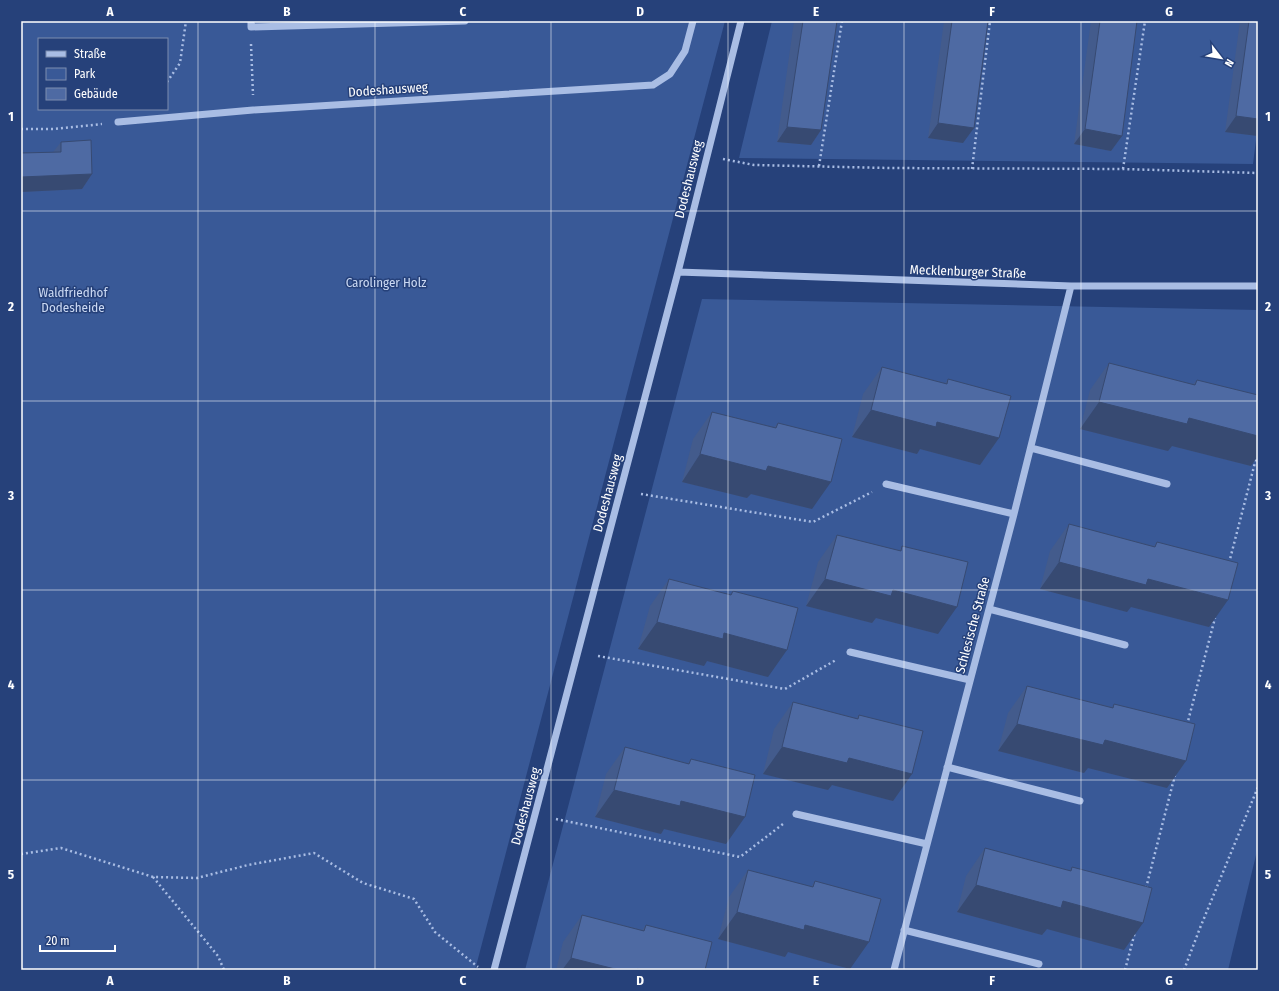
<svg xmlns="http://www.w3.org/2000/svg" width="1279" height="991" font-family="'Fira Sans Condensed',sans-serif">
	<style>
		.green { fill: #395997; fill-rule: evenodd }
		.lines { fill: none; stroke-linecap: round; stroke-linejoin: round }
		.path { stroke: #a9bde4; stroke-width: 2.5; stroke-dasharray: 2 3; stroke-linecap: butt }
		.minor { stroke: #a9bde4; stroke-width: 7 }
		.wall { fill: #435b8c }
		.shaded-wall { fill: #374a72 }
		.building { fill: #4e6aa3; stroke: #374a72 }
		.grid { fill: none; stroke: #fff; stroke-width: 1; stroke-opacity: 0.55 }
		.labels { text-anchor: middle; stroke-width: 3; stroke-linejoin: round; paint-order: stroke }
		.street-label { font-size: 13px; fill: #fff; stroke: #26417a }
		.park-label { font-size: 13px; fill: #cbd9f3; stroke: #26417a }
		.neatline { fill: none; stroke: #fff; stroke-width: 1.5 }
		.grid-label { font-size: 13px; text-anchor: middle; font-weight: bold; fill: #fff }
	</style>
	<rect width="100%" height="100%" fill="#26417a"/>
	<!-- green -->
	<path class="green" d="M21,21H725L475,970H21ZM39,39H167V109H39Z
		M772,21H1258V124L1253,164L739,158Z
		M702,299L1258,310V847L1228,970H525Z"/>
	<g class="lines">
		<!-- path -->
		<path class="path" d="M251,44L253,95
			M167,82L180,63L186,21
			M21,129H53L102,124
			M723,159L754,165L888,168L1123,169L1258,173
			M819,166L842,21
			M972,169L990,21
			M1123,169L1145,21
			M641,494L813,522L872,492
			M1229,563L1258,451
			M598,656L785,689L836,660
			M1187,725L1215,618
			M556,819L740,857L783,824
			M21,854L61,848L153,877L197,878L248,865L314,853L363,883L414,899L435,932L478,967
			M153,877L218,956L224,970
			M1146,888L1175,775
			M1125,970L1135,932
			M1184,970L1200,928L1258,787"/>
		<!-- minor -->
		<path class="minor" d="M251,21V27L465,21
			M118,122L253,110L653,85L670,74L685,51L693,21
			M678,272L1071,286H1258
			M1031,448L1167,484
			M886,484L1014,514
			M989,609L1125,645
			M850,652L970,680
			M947,767L1080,801
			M796,814L927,844
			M904,930L1039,964
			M494,970L678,272L741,21
			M894,970L1014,514L1071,286"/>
	</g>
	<!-- wall -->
	<path class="wall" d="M794,21H837L821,130L811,145L777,142Z
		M944,21H988L963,143L928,138Z
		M1091,21H1137L1122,136L1111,151L1074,144Z
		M1240,21H1258V136L1225,132Z
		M61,142L92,174L82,189L21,192V153L53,152Z
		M1109,363L1193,384L1197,380L1251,466L1172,446L1168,451L1080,429L1090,390Z
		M882,367L945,383L948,379L999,438L980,465L920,449L917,454L852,437L863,394Z
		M712,412L774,427L778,423L812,509L751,494L747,498L682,482L693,439Z
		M1069,524L1154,546L1157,542L1209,627L1131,607L1127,612L1040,589L1050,551Z
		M837,535L899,551L902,546L938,634L876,618L872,623L806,606L818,562Z
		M669,579L730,595L733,591L768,677L707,661L704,666L638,649L650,606Z
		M1027,686L1112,707L1114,704L1186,761L1167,788L1088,768L1084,773L998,751L1008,713Z
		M793,702L856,718L859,715L912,774L893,801L832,785L828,790L763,774L774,729Z
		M625,747L688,763L691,759L726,844L664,829L661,834L595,817L606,774Z
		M985,848L1069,871L1072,867L1124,950L1047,929L1042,935L957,912L966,876Z
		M748,870L811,887L815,881L850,969L788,952L785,957L718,939L729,897Z
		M582,915L642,930L646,925L705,970H556L563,942Z"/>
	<!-- shaded-wall -->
	<path class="shaded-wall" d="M1236,116L1258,119V136L1225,132Z
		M938,123L974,128L963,143L928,138Z
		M787,127L821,130L811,145L777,142Z
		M1085,129L1122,136L1111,151L1074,144Z
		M92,174L82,189L21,192V177Z
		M1099,402L1189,418L1258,436V456L1251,466L1172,446L1168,451L1080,429Z
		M871,410L937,422L999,438L980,465L920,449L917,454L852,437Z
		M700,454L768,466L831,482L812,509L751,494L747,498L682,482Z
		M1059,562L1148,579L1228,600L1209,627L1131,607L1127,612L1040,589Z
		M825,579L893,590L957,607L938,634L876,618L872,623L806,606Z
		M657,622L724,633L787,650L768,677L707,661L704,666L638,649Z
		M1017,724L1105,740L1186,761L1167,788L1088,768L1084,773L998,751Z
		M782,747L849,758L912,774L893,801L832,785L828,790L763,774Z
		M614,790L681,801L745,817L726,844L664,829L661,834L595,817Z
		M976,885L1063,901L1143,923L1124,950L1047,929L1042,935L957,912Z
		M737,912L805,925L869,942L850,969L788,952L785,957L718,939Z
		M571,958L619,970H562Z"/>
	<!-- building -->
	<path class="building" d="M803,21H837L821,130L787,127Z
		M952,21H988L974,128L938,123Z
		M1100,21H1137L1122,136L1085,129Z
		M1249,21H1258V119L1236,116Z
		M91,140L92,174L21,177V153L61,152V142Z
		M1109,363L1195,385L1197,380L1258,395V436L1189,418L1187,424L1099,402Z
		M882,367L947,384L948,379L1011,396L999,438L937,422L936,427L871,410Z
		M712,412L776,428L778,423L842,439L831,482L768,466L766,471L700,454Z
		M1069,524L1155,547L1157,542L1238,563L1228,600L1148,579L1146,585L1059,562Z
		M837,535L901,551L902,546L968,562L957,607L893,590L891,596L825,579Z
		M669,579L731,595L733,591L798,608L787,650L724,633L723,639L657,622Z
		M1027,686L1113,708L1114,704L1195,724L1186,761L1105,740L1103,745L1017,724Z
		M793,702L858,719L859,715L923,731L912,774L849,758L847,763L782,747Z
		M625,747L689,764L691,759L755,775L745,817L681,801L680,806L614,790Z
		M985,848L1071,871L1072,867L1152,888L1143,923L1063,901L1061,908L976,885Z
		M748,870L813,887L815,881L881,899L869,942L805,925L804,930L737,912Z
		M582,915L644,931L646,925L712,942L705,970H642L637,969V970H619L571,958Z"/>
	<!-- grid -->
	<path class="grid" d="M198,21V970M375,21V970M551,21V970M728,21V970M904,21V970M1081,21V970M21,211H1258M21,401H1258M21,590H1258M21,780H1258"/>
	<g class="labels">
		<!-- street labels -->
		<g class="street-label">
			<text transform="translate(388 89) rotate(-4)" y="5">Dodeshausweg</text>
			<text transform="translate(688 179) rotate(-76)" y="5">Dodeshausweg</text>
			<text transform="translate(968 271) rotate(2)" y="5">Mecklenburger Straße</text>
			<text transform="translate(607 493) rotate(-75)" y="5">Dodeshausweg</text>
			<text transform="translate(972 625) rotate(-75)" y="5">Schlesische Straße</text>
			<text transform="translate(525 806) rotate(-75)" y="5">Dodeshausweg</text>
		</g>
		<!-- park labels -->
		<g class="park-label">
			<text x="386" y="287">Carolinger Holz</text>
			<text x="73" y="297">Waldfriedhof<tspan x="73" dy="15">Dodesheide</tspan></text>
		</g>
	</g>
	<!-- border -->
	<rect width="1279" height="991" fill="none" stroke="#26417a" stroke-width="44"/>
	<!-- legend -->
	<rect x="38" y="38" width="130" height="72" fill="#26417a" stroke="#7d8daf"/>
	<rect x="46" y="51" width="20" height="6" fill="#a9bde4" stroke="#7d8daf"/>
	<text x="74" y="58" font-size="12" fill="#ffffff">Straße</text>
	<rect x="46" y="68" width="20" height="12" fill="#395997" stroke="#7d8daf"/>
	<text x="74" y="78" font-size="12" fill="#ffffff">Park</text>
	<rect x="46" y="88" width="20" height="12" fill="#4e6aa3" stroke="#7d8daf"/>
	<text x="74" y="98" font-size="12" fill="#ffffff">Gebäude</text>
	<!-- north arrow -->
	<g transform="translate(1221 58) rotate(121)" stroke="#26417a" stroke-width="3" paint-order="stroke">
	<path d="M0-3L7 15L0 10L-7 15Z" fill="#ffffff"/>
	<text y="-6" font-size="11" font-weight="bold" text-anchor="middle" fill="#ffffff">N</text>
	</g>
	<!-- scale -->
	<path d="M40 945v6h75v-6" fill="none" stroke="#ffffff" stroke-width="2"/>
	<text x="46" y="945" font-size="12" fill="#ffffff" stroke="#26417a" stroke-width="3" paint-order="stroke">20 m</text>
	<rect x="22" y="22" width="1235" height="947" class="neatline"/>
	<g class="grid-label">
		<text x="110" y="16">A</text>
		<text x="287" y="16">B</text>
		<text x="463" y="16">C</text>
		<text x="640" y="16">D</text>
		<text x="816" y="16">E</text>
		<text x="992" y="16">F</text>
		<text x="1169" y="16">G</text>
		<text x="11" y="121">1</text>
		<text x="1268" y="121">1</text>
		<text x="11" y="311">2</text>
		<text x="1268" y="311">2</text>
		<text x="11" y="500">3</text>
		<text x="1268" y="500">3</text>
		<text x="11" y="689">4</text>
		<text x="1268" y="689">4</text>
		<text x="11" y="879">5</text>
		<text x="1268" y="879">5</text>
		<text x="110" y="985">A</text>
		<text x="287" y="985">B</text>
		<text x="463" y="985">C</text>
		<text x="640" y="985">D</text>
		<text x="816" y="985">E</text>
		<text x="992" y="985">F</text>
		<text x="1169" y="985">G</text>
	</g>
</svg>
